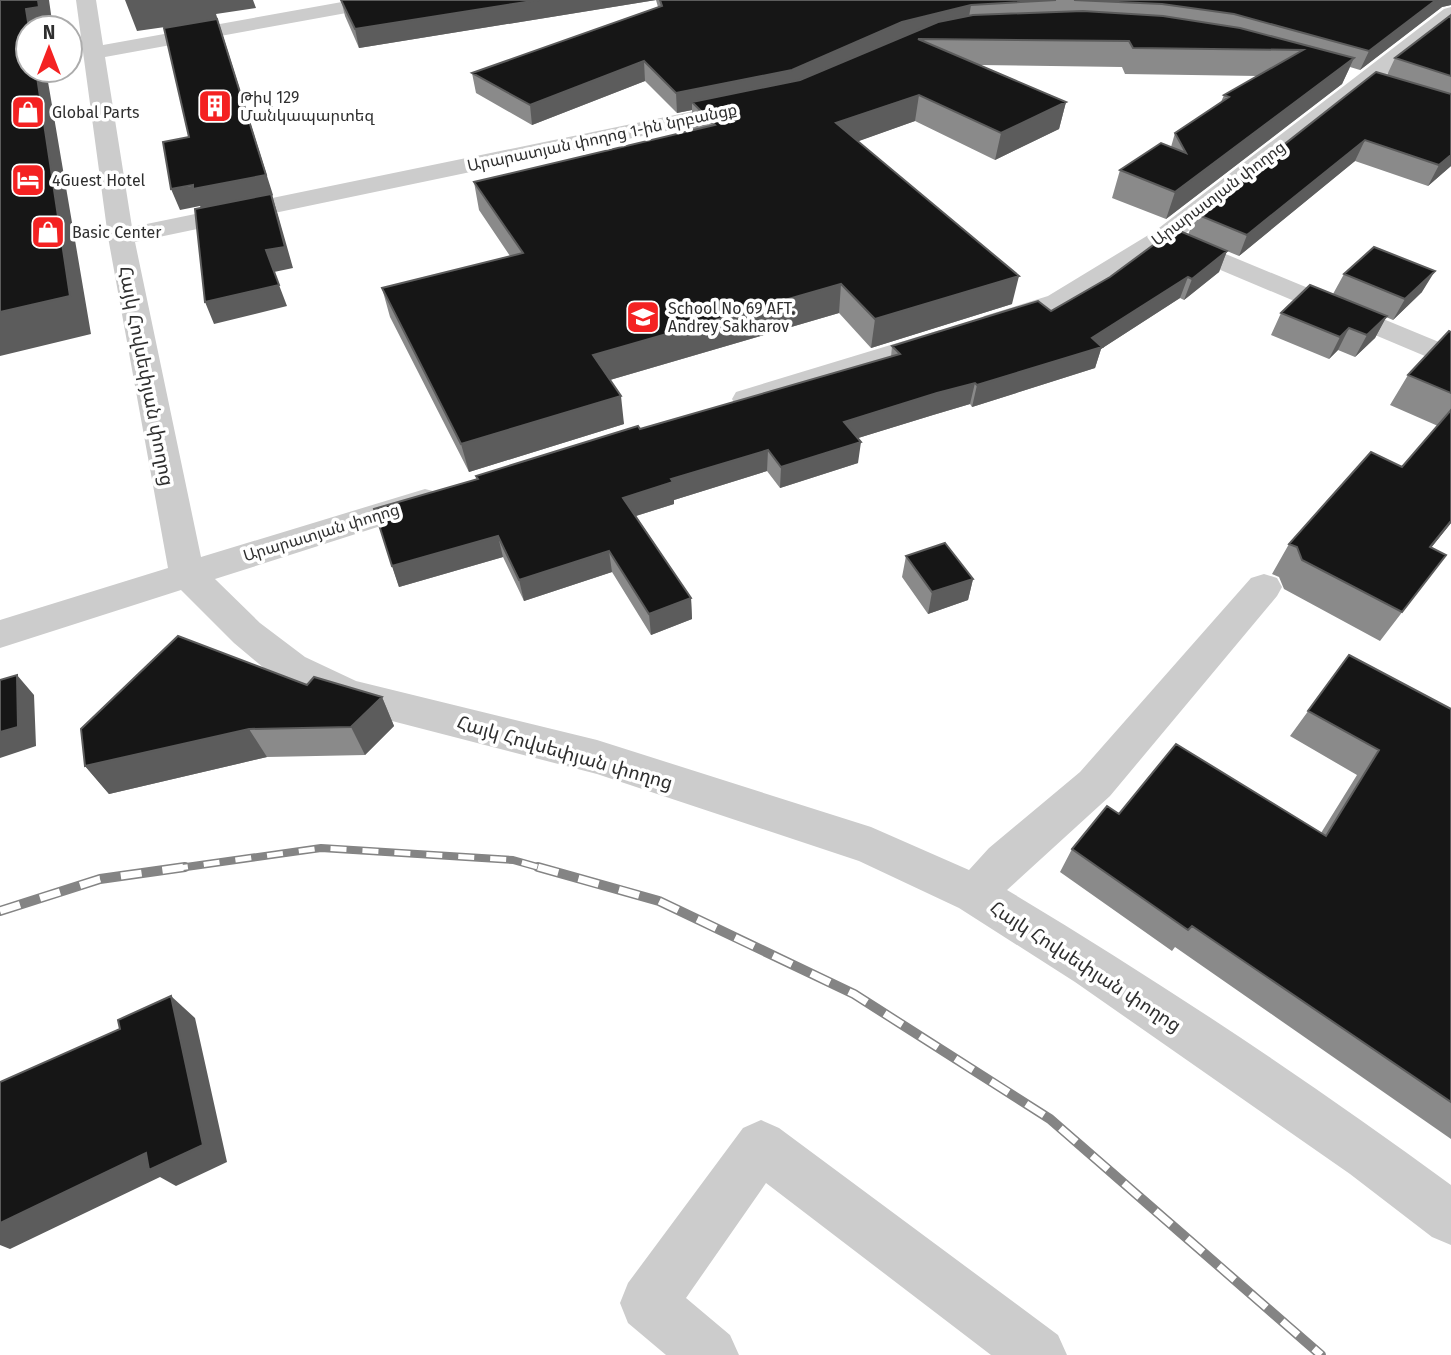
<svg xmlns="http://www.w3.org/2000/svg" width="1451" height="1355" font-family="'Fira Sans','Noto Sans Armenian',sans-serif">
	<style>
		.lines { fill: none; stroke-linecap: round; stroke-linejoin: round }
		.minor { fill: #ccc; fill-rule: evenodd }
		.rail-far1-casing { stroke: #848484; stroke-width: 8 }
		.rail-casing { stroke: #848484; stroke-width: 10 }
		.rail-far1 { stroke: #fff; stroke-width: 5; stroke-dasharray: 16; stroke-linecap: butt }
		.rail { stroke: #fff; stroke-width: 7; stroke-dasharray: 21; stroke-linecap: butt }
		.wall { fill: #8a8a8a }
		.shaded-wall { fill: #5c5c5c }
		.building { fill: #161616; stroke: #5c5c5c; stroke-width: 2 }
		.labels { text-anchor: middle; stroke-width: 7; stroke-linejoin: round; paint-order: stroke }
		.far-poi-label { font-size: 16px; fill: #2f2f2f; stroke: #fff; text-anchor: start }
		.far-street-label { font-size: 16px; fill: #2f2f2f; stroke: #fff }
		.street-label { font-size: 19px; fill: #2f2f2f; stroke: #fff }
	</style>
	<rect width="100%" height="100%" fill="#fff"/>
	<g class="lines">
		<!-- minor -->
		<path class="minor" d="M76,0H96L103,45L353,0H395L385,6L105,57L132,227L743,101L751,103L754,108L751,113L743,115L135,242L201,557L425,489L437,492L442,500L437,508L215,579L260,623L305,657L356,681L597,740L871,827L969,870L989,848L1080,772L1251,578L1264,574L1277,578L1282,587L1277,596L1110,796L1007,890C1159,981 1308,1080 1451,1185V1245L1432,1237L1350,1174L1075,982L959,908L859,861L597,774L334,706L277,679L234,643L181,590L0,648V620L168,568L108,237Z
			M1451,7V23L1182,236L1451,347V367L1166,247L1068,308L994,331L984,328L980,322L984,316L1048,296L1155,231L1444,9Z
			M940,330L950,333L954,339L950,345L747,409L736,406L732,399L736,392Z
			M761,1120L779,1128L1058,1335L1067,1355H991L766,1183L686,1298L730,1335L739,1355H666L628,1323L620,1303L628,1283L743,1128Z"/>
		<!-- rail-far1 casing -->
		<g class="rail-far1-casing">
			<path id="rail-far1" d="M172,869L321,848L513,860L545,869"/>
		</g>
		<!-- rail casing -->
		<g class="rail-casing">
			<path id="rail" d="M538,867L659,901L854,994L1050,1119L1321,1355
				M0,911L100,879L185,867"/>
		</g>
		<!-- rail-far1 -->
		<use href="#rail-far1" class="rail-far1"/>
		<!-- rail -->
		<use href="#rail" class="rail"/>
	</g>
	<!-- wall -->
	<path class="wall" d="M341,0H1451V5L1442,7L1360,70L1350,67L1342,84L1166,219L1112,198L1120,170L1171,147L1175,133L1221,102L1224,95L1258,76L1125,74L1122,67L980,65L1066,102L1059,129L995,160L915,121L858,141L1012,304L871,348L839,313L610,380L624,424L469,472L390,317L382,288L510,256L479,210L474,182L694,130L692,129V110L677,113L645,81L532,125L476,93L472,73L658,7L656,0L359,48L345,16Z
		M1451,15V166L1428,186L1355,161L1239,256L1188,235L1196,214L1387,75L1395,58Z
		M1227,251L1219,272L1184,300L1180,298L1101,349L1095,368L972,407L970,404L933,415L858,438V463L780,488L767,471L674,500V504L636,516L691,598L692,619L651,635L612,572L524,601L503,557L399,587L392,566L477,479L476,476L891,357L892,346L1051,311Z
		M1344,274L1422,292L1393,320L1386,317L1375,338L1355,357L1338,350L1329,359L1271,335L1281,313L1333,294Z
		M1451,332V523L1431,548L1446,555L1380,641L1284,589L1279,577L1272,574L1289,544L1402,467L1438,426L1390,405L1408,375Z
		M906,556L973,579L968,600L928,614L902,577Z
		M1349,655L1451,709V1139L1175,947L1172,951L1060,872L1072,849L1119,814L1321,833L1357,775L1290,736Z
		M307,685L382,697L394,726L365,755L267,757L109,794L85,766Z"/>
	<!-- shaded-wall -->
	<path class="shaded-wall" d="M38,0H49L53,28H29L26,9Z
		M125,0H253L256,8L216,14L273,195L272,196L278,215L293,268L274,272L202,210L200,206L180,210L171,189L266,175L167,31L165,27L137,31Z
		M539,0H656L359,48L355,29Z
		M1436,0H1451V5L1442,7L1360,70L1369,51Z
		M971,5L968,23L900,41L791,89L692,102V110L677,113L676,93L902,22Z
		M1354,58L1342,84L1166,219L1175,192Z
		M644,61L645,81L532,125L530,105Z
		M36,70H46L91,334L0,356V312Z
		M919,95L915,121L834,150L836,123Z
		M1066,102L1059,129L995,160L1001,133Z
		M1365,140L1355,161L1239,256L1247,235Z
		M1451,155V166L1428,186L1439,165Z
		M1227,251L1219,272L1184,300L1192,279Z
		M1435,271L1422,292L1393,320L1405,299Z
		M1019,276L1012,304L871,348L875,319Z
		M1188,277L1180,298L1101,349L1095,368L972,407L977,385L1092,338Z
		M841,284L839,313L596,384L593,355Z
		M279,285L287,306L214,324L205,302Z
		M1387,316L1375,338L1355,357L1367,335Z
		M1349,328L1338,350L1329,359L1340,337Z
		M975,383L970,404L933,415L842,443L844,422L937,393Z
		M621,396L624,424L469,472L461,444Z
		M861,442L858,463L780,488L781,467Z
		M768,450L767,471L674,500V504L626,519L623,498L671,479Z
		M1451,521V523L1408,576L1430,547Z
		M498,536L503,557L399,587L392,566Z
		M609,551L612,572L524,601L519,580Z
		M973,579L968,600L928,614L932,592Z
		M691,598L692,619L651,635L649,614Z
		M17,675L34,695L36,746L0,758V732Z
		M382,697L394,726L365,755L351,727Z
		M249,729L267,757L109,794L85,766Z
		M171,996L195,1018L227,1162L176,1186L160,1177L10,1249L0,1245V1223L146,1153Z"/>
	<!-- building -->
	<path class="building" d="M0,0H38L39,7L26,9L29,28H28V70H36L70,296L0,312Z
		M341,0H539L355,29Z
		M660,0H1056L971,5L902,22L792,70L676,93L644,61L530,105L472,73L662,6Z
		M1074,0H1436L1369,51L1234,14L1162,4Z
		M1083,11L1163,16L1240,28L1354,58L1175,192L1120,170L1161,143L1186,153L1175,133L1229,97L1224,95L1303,50L1133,48L1129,41L918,39L1066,102L1001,133L919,95L836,123L1019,276L875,319L841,284L593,355L621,396L461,444L382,288L523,253L474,182L715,125L692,102L800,80L938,22L973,15Z
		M1451,15V76L1395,58Z
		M217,19L266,175L193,189V185L171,189L163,142L189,137L164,28Z
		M1376,72L1451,94V155L1439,165L1365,140L1247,235L1196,214Z
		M271,194L285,247L266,250L279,285L205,302L195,209Z
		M1175,229L1227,251L1192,279L1188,277L1092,338L1102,347L977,385L975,383L937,393L844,422L861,442L781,467L768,450L671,479L673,482L623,498L691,598L649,614L609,551L519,580L498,536L392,566L374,509L478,479L476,476L638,426L640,429L900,354L892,346L1038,301L1051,311L1110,277Z
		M1374,247L1435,271L1405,299L1344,274Z
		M1310,285L1387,316L1367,335L1349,328L1340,337L1281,313Z
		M1449,331L1451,332V393L1408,375Z
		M1451,410V521L1430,547L1446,555L1402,612L1302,560L1297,547L1289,544L1371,452L1402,467Z
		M945,543L973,579L932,592L906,556Z
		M178,636L307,685L314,677L382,697L351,727L249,729L85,766L81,729Z
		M1349,655L1451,709V1102L1192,926L1188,930L1072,849L1107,806L1119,814L1176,744L1326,836L1379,750L1308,711Z
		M17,675L18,727L0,732V680Z
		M171,996L203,1145L149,1170L146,1153L0,1223V1082L120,1029L118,1020Z"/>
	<!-- icons -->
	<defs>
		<g id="building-square" transform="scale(1.75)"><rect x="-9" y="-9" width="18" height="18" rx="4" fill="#f42222" stroke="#fff"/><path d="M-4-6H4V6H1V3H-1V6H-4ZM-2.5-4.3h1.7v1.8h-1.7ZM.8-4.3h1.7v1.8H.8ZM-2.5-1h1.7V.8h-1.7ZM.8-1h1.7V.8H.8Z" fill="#fff"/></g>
		<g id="shop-square" transform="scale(1.75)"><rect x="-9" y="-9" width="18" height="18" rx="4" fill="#f42222" stroke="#fff"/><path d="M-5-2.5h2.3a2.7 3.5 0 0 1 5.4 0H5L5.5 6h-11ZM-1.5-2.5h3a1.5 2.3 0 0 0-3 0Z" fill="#fff"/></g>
		<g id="hotel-square" transform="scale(1.75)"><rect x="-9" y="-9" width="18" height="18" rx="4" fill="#f42222" stroke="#fff"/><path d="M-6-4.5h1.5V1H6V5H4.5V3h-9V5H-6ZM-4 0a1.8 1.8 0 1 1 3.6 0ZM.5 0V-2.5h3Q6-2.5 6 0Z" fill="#fff"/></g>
		<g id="school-square" transform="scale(1.75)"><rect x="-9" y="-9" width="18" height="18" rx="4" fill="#f42222" stroke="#fff"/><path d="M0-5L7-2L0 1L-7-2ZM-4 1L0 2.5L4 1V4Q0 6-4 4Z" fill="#fff"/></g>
	</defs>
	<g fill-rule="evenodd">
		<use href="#building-square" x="215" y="106"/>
		<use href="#shop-square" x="28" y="112"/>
		<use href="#hotel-square" x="28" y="180"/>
		<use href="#shop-square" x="48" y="232"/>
		<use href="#school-square" x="643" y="317"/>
	</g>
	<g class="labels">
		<!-- far-poi labels -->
		<g class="far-poi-label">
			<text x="240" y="103">Թիվ 129<tspan x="240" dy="18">Մանկապարտեզ</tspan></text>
			<text x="52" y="118">Global Parts</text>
			<text x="52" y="186">4Guest Hotel</text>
			<text x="72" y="238">Basic Center</text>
			<text x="668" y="314">School No 69 AFT.<tspan x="668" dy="18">Andrey Sakharov</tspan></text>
		</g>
		<!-- far-street labels -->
		<g class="far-street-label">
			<text transform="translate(602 137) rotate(-12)" y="6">Արարատյան փողոց 1-ին նրբանցք</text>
			<text transform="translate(1218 193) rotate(-37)" y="6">Արարատյան փողոց</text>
			<text transform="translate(321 532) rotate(-17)" y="6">Արարատյան փողոց</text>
		</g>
		<!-- street labels -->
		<g class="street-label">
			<text transform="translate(147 376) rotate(79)" y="7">Հայկ Հովսեփյան փողոց</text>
			<text transform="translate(565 752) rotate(16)" y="7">Հայկ Հովսեփյան փողոց</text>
			<text transform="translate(1086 966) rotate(33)" y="7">Հայկ Հովսեփյան փողոց</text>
		</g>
	</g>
	<!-- north arrow -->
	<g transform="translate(49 49)"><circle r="33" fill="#ffffff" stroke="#acacac" stroke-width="2"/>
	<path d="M0-5L12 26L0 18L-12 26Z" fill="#f42222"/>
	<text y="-10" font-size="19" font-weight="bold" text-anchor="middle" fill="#2f2f2f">N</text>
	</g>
</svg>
